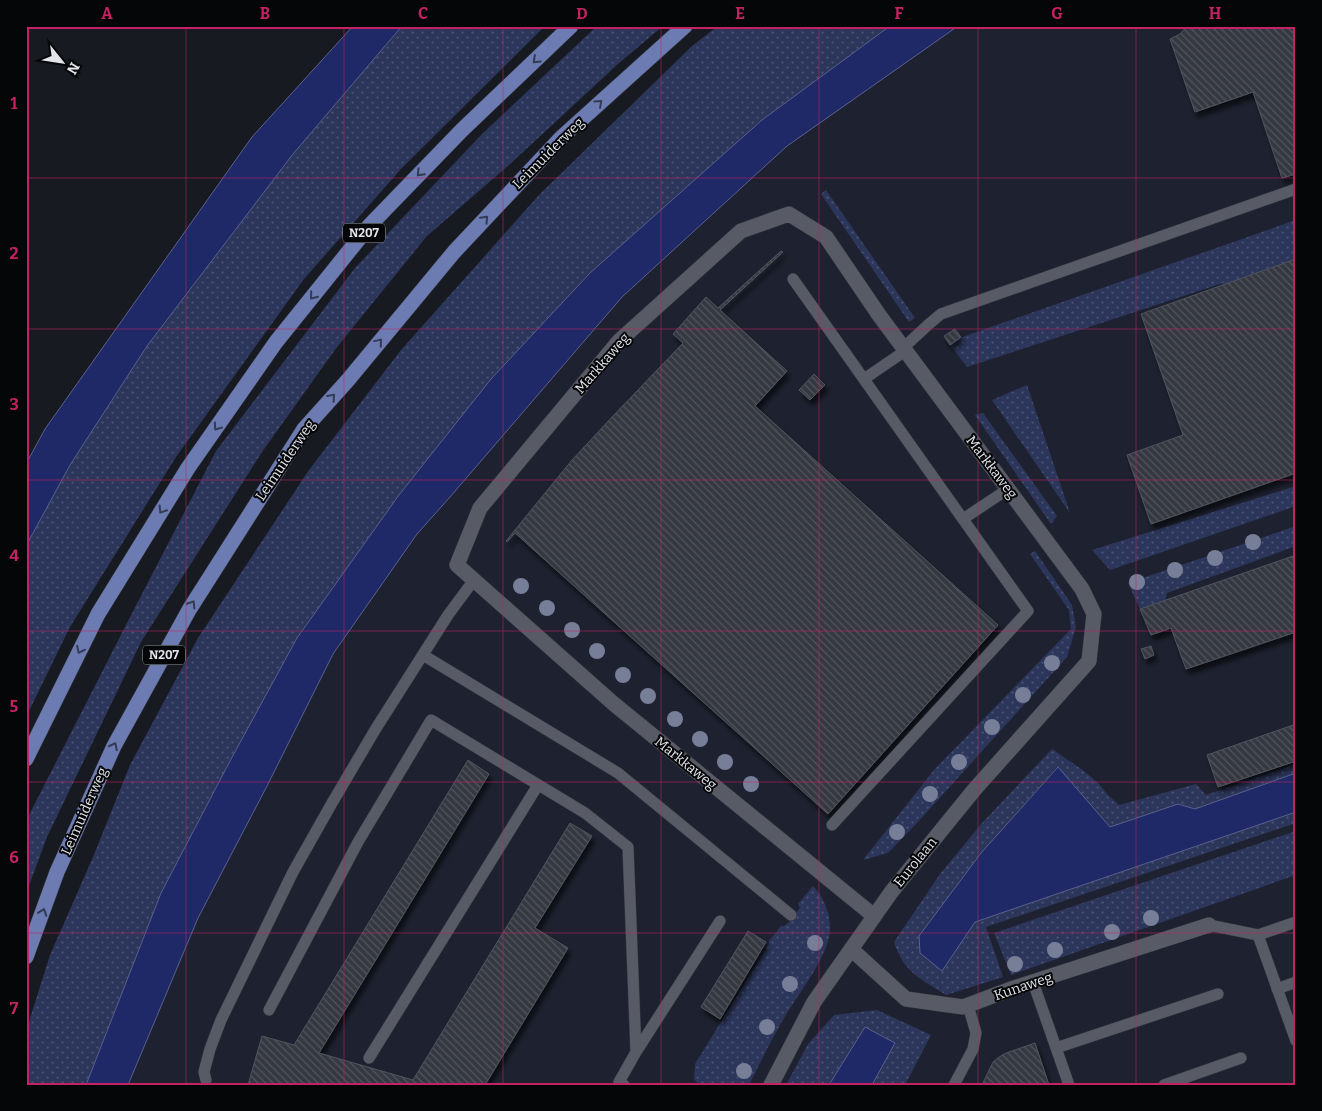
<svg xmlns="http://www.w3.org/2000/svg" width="1322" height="1111" font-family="Bitter,serif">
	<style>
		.built { fill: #1e2230 }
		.grass { fill: url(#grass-dots) }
		.water { fill: #1f2967; stroke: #5a618e }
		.building { fill: url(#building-back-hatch); stroke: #51545e; filter: url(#shadow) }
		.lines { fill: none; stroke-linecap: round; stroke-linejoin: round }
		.service-casing { stroke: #35373d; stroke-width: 12 }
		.minor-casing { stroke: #35373d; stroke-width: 16 }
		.primary-casing { stroke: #35373d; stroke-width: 16 }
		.service { stroke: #585b65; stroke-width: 11 }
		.minor { stroke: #585b65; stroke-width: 15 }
		.primary { stroke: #6c7bb2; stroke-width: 15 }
		.tree { fill: #777f98 }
		.oneway { stroke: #333b54 }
		.grid { fill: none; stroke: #c42262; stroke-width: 1; stroke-opacity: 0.55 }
		.labels { text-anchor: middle; stroke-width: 4; stroke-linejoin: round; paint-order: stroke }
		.shield { fill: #050608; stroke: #a0a1a6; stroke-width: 1 }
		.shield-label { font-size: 12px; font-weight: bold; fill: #e2e4ea }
		.street-label { font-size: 14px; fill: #e2e4ea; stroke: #050608 }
		.neatline { fill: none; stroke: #c42262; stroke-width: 2 }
		.grid-label { font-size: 16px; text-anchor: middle; font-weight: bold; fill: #c42262 }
	</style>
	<defs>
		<pattern id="grass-dots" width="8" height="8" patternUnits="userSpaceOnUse" patternTransform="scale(1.25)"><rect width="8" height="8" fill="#2c365b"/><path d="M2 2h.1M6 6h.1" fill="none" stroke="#4a5373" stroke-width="1.8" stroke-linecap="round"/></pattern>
		<pattern id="building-back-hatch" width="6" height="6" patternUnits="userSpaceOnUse" patternTransform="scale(1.25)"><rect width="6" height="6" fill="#353841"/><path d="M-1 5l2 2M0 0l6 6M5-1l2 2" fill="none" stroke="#52555d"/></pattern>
		<filter id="shadow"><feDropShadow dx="3" dy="5.5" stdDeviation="2.5" flood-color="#0009"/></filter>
	</defs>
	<rect width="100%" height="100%" fill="#181a22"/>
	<!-- built -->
	<path class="built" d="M798,26H1296V1085H62L230,682Z"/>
	<!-- grass -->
	<path class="grass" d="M402,26H545L401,169L304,279L176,457L70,627L26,717V546L70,465L147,346L293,154Z
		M597,26H663L618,64L509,165L427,236L337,347L262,452L141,642L47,837L26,894V821L128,621L216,451L355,268L482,134Z
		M718,26H890L762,120L590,273L491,379L399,495L297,638L230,761L161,893L86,1085H26V1031L50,955L93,857L130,765L198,638L309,470L401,350L539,195L692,46Z
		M826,190L915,318L909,322L821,194Z
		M1296,220V482L1223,283L967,367L948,342Z
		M1027,385L1070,513L992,400Z
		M983,413L1057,516L1051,524L975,415Z
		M1296,486V506L1110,570L1092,550Z
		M1296,526V546L1167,593L1165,601L1140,609L1128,583Z
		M1035,551L1072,605L1076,627L1067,657L917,823L888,853L863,860L934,770L1071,629L1069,610L1030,554Z
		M1052,749L1084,771L1099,784L1107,794L1119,805L1196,784L1206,795L1296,764V773L1195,809L1178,804L1110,827L1057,767L981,853L919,936L942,971L975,922L1296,812V823L986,927L1003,977L946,995C921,979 904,973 894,942L940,874L983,822Z
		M1296,831V875L1011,975L994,933Z
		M813,886C824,897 831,915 830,931C828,956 800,992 787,1013C773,1036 761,1061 749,1085L698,1084L694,1079L695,1064L769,944V941L781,926H784C791,922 795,914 800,908L798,904Z
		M877,1010L931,1035L905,1085H872L895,1043L865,1027L829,1085H786L808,1044L834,1015Z"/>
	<!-- water -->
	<path class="water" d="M353,26H402L293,154L147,346L70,465L26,546V464L45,429L252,137Z
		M890,26H958L787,146L622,297L450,497L417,534L333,654L267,786L198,918L128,1085H86L161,893L230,761L297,638L399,495L491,379L590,273L762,120Z
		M1058,767L1110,827L1178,804L1195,809L1296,773V812L975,922L942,971L920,953L919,936L981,853Z
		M865,1027L895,1043L872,1085H829Z"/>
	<!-- building -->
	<path class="building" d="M1187,26H1296V174L1282,178L1253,92L1195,112L1170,39L1180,34Z
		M781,251L783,252L720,310L787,371L755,406L998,625L828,814L515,533L507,542L506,541L572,460L613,416L683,343L673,334L706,297L718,308Z
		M1296,259V473L1151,524L1127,455L1183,435L1141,314Z
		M955,329L961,337L950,345L944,336Z
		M814,374L825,385L810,400L799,390Z
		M1296,555V632L1186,669L1171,628L1151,635L1140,609Z
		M1151,646L1154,655L1145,659L1141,649Z
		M1296,724V761L1218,787L1207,755Z
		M468,760L489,774L319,1053L413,1080L570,823L592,836L535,928L568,948L485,1085H248L262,1036L294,1045Z
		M748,931L766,942L720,1019L701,1007Z
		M1035,1043L1049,1085H982L993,1062L999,1057L1006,1053Z"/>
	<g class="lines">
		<!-- service casing -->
		<g class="service-casing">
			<path id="service" d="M793,279L1028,611L832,825
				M903,348L929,324L941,314L1296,189
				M864,379L905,351
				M963,519L1008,489
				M423,655L618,773L791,915
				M1209,925L1258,935L1296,1041
				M1258,935L1296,922
				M1033,982L1069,1085
				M1277,989L1296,982
				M269,1010L358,842L431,720L585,813L628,847L636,1052
				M1056,1048L1218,994
				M369,1058L538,785
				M206,1080L204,1072L210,1049L221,1020L293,872L332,803L375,730L448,615L474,580
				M624,1085L619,1082L636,1052L720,921
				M954,1085L973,1049L976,1033L968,1005
				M1164,1085L1241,1058"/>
		</g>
		<!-- minor casing -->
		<g class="minor-casing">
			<path id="minor" d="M851,949L906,999L963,1007L1011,989L1209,925
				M771,1085L814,1002L892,891L974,790L1089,661L1094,614L1082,589L879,315L826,237L789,214L741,231L619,341L480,508L457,565L614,704L874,916"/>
		</g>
		<!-- primary casing -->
		<g class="primary-casing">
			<path id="primary" d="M26,759L98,614L188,468L276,342L370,225L462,130L571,26
				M26,957L57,872L114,746L189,610L304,429L348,380L454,252L562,137L685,26"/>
		</g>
		<!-- service -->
		<use href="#service" class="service"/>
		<!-- minor -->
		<use href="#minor" class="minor"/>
		<!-- primary -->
		<use href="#primary" class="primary"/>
	</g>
	<!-- trees -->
	<g class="tree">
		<circle cx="1253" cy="542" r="8"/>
		<circle cx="1215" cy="558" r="8"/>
		<circle cx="1175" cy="570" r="8"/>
		<circle cx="1137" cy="582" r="8"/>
		<circle cx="521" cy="586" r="8"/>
		<circle cx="547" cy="608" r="8"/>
		<circle cx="572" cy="630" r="8"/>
		<circle cx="597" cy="651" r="8"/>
		<circle cx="1052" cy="663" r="8"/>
		<circle cx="623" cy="675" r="8"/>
		<circle cx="1023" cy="695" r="8"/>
		<circle cx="648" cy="696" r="8"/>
		<circle cx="675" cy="719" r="8"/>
		<circle cx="992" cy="727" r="8"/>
		<circle cx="700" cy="739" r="8"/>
		<circle cx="725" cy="762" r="8"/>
		<circle cx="959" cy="762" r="8"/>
		<circle cx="751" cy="784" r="8"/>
		<circle cx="930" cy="794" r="8"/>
		<circle cx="897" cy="832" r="8"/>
		<circle cx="1151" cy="918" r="8"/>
		<circle cx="1112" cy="932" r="8"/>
		<circle cx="815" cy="943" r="8"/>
		<circle cx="1055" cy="950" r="8"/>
		<circle cx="1015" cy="964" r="8"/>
		<circle cx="790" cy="984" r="8"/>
		<circle cx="767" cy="1027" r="8"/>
		<circle cx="744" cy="1071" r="8"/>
	</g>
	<!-- one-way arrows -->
	<defs><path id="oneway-chevron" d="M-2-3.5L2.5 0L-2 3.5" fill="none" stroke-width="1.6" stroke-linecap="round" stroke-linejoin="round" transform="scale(1.25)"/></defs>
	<g class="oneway">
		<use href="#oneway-chevron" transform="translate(536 60) rotate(137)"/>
		<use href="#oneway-chevron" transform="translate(599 103) rotate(-42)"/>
		<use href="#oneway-chevron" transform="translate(420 173) rotate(134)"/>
		<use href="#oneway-chevron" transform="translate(485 219) rotate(-47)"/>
		<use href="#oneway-chevron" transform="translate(313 296) rotate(129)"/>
		<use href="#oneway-chevron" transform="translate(379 342) rotate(-50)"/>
		<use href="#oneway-chevron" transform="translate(332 397) rotate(-48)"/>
		<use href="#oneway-chevron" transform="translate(217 427) rotate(125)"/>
		<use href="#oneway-chevron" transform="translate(162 510) rotate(122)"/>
		<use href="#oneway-chevron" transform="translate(192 604) rotate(-58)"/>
		<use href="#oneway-chevron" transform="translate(80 650) rotate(116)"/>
		<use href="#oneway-chevron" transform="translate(114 746) rotate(-63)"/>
		<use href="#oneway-chevron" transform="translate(43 912) rotate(-70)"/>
	</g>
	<!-- grid -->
	<path class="grid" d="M186,26V1085M344,26V1085M503,26V1085M661,26V1085M819,26V1085M978,26V1085M1136,26V1085M26,178H1296M26,329H1296M26,480H1296M26,631H1296M26,782H1296M26,933H1296"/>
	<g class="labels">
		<!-- shield labels -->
		<g class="shield">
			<rect x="343" y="223.5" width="42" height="19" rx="4"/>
			<rect x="143" y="645.5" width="42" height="19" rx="4"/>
		</g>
		<g class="shield-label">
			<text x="364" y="237">N207</text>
			<text x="164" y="659">N207</text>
		</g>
		<!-- street labels -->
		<g class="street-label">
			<text transform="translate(548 153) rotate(-45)" y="5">Leimuiderweg</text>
			<text transform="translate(602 363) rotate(-49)" y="5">Markkaweg</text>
			<text transform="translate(285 460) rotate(-56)" y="5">Leimuiderweg</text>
			<text transform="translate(992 467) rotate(53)" y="5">Markkaweg</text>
			<text transform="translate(686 763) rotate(39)" y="5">Markkaweg</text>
			<text transform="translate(84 811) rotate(-66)" y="5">Leimuiderweg</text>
			<text transform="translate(915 862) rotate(-51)" y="5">Eurolaan</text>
			<text transform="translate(1023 986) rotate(-19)" y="5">Kunaweg</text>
		</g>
	</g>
	<!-- border -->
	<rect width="1322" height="1111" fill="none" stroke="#050608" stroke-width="55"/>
	<!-- north arrow -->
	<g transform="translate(62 62) rotate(120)" stroke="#050608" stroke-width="4" paint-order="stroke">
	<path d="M0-4L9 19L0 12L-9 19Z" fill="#e2e4ea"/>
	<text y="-8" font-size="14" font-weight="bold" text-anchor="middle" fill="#e2e4ea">N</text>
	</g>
	<rect x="28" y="28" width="1266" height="1056" class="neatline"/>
	<g class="grid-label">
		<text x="107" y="19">A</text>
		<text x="265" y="19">B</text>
		<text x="423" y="19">C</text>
		<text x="582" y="19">D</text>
		<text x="740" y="19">E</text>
		<text x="899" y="19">F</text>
		<text x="1057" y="19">G</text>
		<text x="1215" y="19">H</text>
		<text x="14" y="109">1</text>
		<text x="14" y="259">2</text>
		<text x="14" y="410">3</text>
		<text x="14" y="561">4</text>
		<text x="14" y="712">5</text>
		<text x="14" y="863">6</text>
		<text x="14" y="1014">7</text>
	</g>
</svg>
